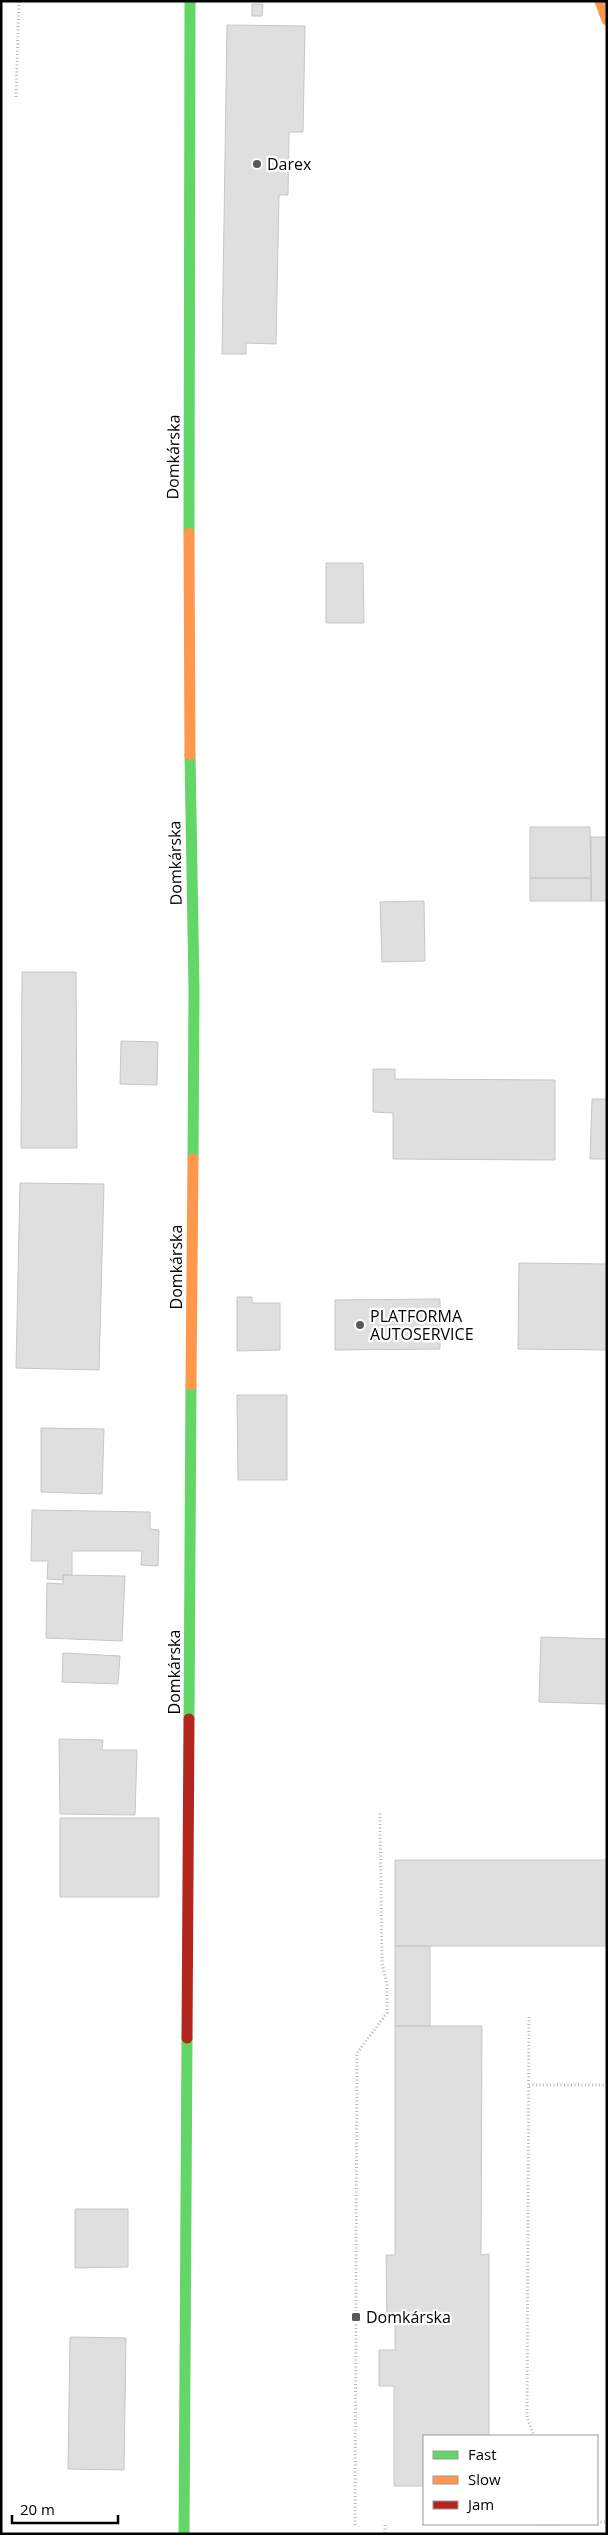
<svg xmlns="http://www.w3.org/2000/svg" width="608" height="2535" font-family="'Open Sans',sans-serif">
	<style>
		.building { fill: #dfdfdf; stroke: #c6c6c6 }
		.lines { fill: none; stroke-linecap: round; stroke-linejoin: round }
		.path { stroke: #b9b9b9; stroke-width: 3; stroke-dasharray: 1 2.5; stroke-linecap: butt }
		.fast { stroke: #63d668; stroke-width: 11 }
		.slow { stroke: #ff974d; stroke-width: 11 }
		.jam { stroke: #b3261e; stroke-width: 11 }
		.poi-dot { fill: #595959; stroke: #fff; stroke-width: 2 }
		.labels { text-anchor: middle; stroke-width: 4.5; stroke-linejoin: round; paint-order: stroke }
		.poi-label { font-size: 16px; fill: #000; stroke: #fff; text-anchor: start }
		.street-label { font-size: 16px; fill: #000; stroke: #fff }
	</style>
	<rect width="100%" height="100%" fill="#fff"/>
	<!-- building -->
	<path class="building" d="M252,4H263L262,16H252Z
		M227,25L305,26L303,132H289L288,195H279L276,344L246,343V354H222Z
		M326,563H363L364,623H326Z
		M530,827H590L591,878H530Z
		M591,837H607V901H591Z
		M530,878H591V901H530Z
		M424,901L425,961L382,962L380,902Z
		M22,972H76L77,1148H21Z
		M121,1041L158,1042L157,1085L120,1084Z
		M373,1069H395V1079L555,1080V1160L393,1159V1113L373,1112Z
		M592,1099H607V1159H590Z
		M20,1183L104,1184L99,1370L16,1368Z
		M519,1263L607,1264V1350L518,1349Z
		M237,1297H252V1303H280V1350L237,1351Z
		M440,1299V1349L335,1350V1300Z
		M237,1395H287V1480H238Z
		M41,1428L104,1429L102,1494L41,1492Z
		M32,1510L150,1512V1529L159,1530L158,1566L141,1565L142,1551H72V1575H63V1580L47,1579L48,1561H31Z
		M63,1575L125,1576L122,1641L46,1638L47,1583L63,1584Z
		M541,1637L607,1639V1704L539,1702Z
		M63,1653L120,1656L118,1684L62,1682Z
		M59,1739L103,1740L102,1750H137L135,1815L60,1814Z
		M60,1818H159V1897H60Z
		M395,1860H607V1946H395Z
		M395,1946H430V2026H395Z
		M395,2026H482L481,2255L489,2254V2436H424V2486H394V2386H379V2350H395V2322H387L386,2255H395Z
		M75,2209H128V2267L75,2268Z
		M70,2337L126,2338L124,2470L68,2469Z"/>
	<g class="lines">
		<!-- path -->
		<path class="path" d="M16,97L19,1
			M529,2017L527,2418L534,2436
			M529,2085H607
			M597,2522H607
			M538,2524H556
			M355,2525L357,2053L387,2013V1985L382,1963L380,1813
			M385,2525V2534"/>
		<!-- fast -->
		<path class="fast" d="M189,533L190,1
			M190,755L194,989L193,1159
			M189,1719L191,1385
			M184,2534L187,2038"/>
		<!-- slow -->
		<path class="slow" d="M600,1L607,20
			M189,533L190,755
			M191,1385L193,1159"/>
		<!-- jam -->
		<path class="jam" d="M187,2038L189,1719"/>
	</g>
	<!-- markers -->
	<g class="poi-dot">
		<circle cx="257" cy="164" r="5"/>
		<circle cx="360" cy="1325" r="5"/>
		<rect x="351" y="2312" width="10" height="10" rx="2.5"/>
	</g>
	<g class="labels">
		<!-- poi labels -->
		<g class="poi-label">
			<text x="267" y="170">Darex</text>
			<text x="370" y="1322">PLATFORMA<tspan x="370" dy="18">AUTOSERVICE</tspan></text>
			<text x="366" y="2323">Domkárska</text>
		</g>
		<!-- street labels -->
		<g class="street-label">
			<text transform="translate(173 457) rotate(-89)" y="6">Domkárska</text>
			<text transform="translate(175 863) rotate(-91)" y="6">Domkárska</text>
			<text transform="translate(176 1267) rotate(-90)" y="6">Domkárska</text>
			<text transform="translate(174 1672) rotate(-90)" y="6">Domkárska</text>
		</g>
	</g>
	<!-- border -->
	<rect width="608" height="2535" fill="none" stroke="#000000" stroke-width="5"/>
	<!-- legend -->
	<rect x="423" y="2435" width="175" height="90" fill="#ffffff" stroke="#999999"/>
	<rect x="433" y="2451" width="25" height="8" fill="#63d668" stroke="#999999"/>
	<text x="468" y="2460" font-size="15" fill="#000000">Fast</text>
	<rect x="433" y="2476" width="25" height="8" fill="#ff974d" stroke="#999999"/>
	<text x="468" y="2485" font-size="15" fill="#000000">Slow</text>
	<rect x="433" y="2501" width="25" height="8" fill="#b3261e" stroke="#999999"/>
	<text x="468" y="2510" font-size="15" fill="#000000">Jam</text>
	<!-- scale -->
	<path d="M12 2515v8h106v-8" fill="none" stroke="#000000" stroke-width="2.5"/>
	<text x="20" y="2515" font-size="15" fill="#000000" stroke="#ffffff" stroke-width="4" paint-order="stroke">20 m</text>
</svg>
